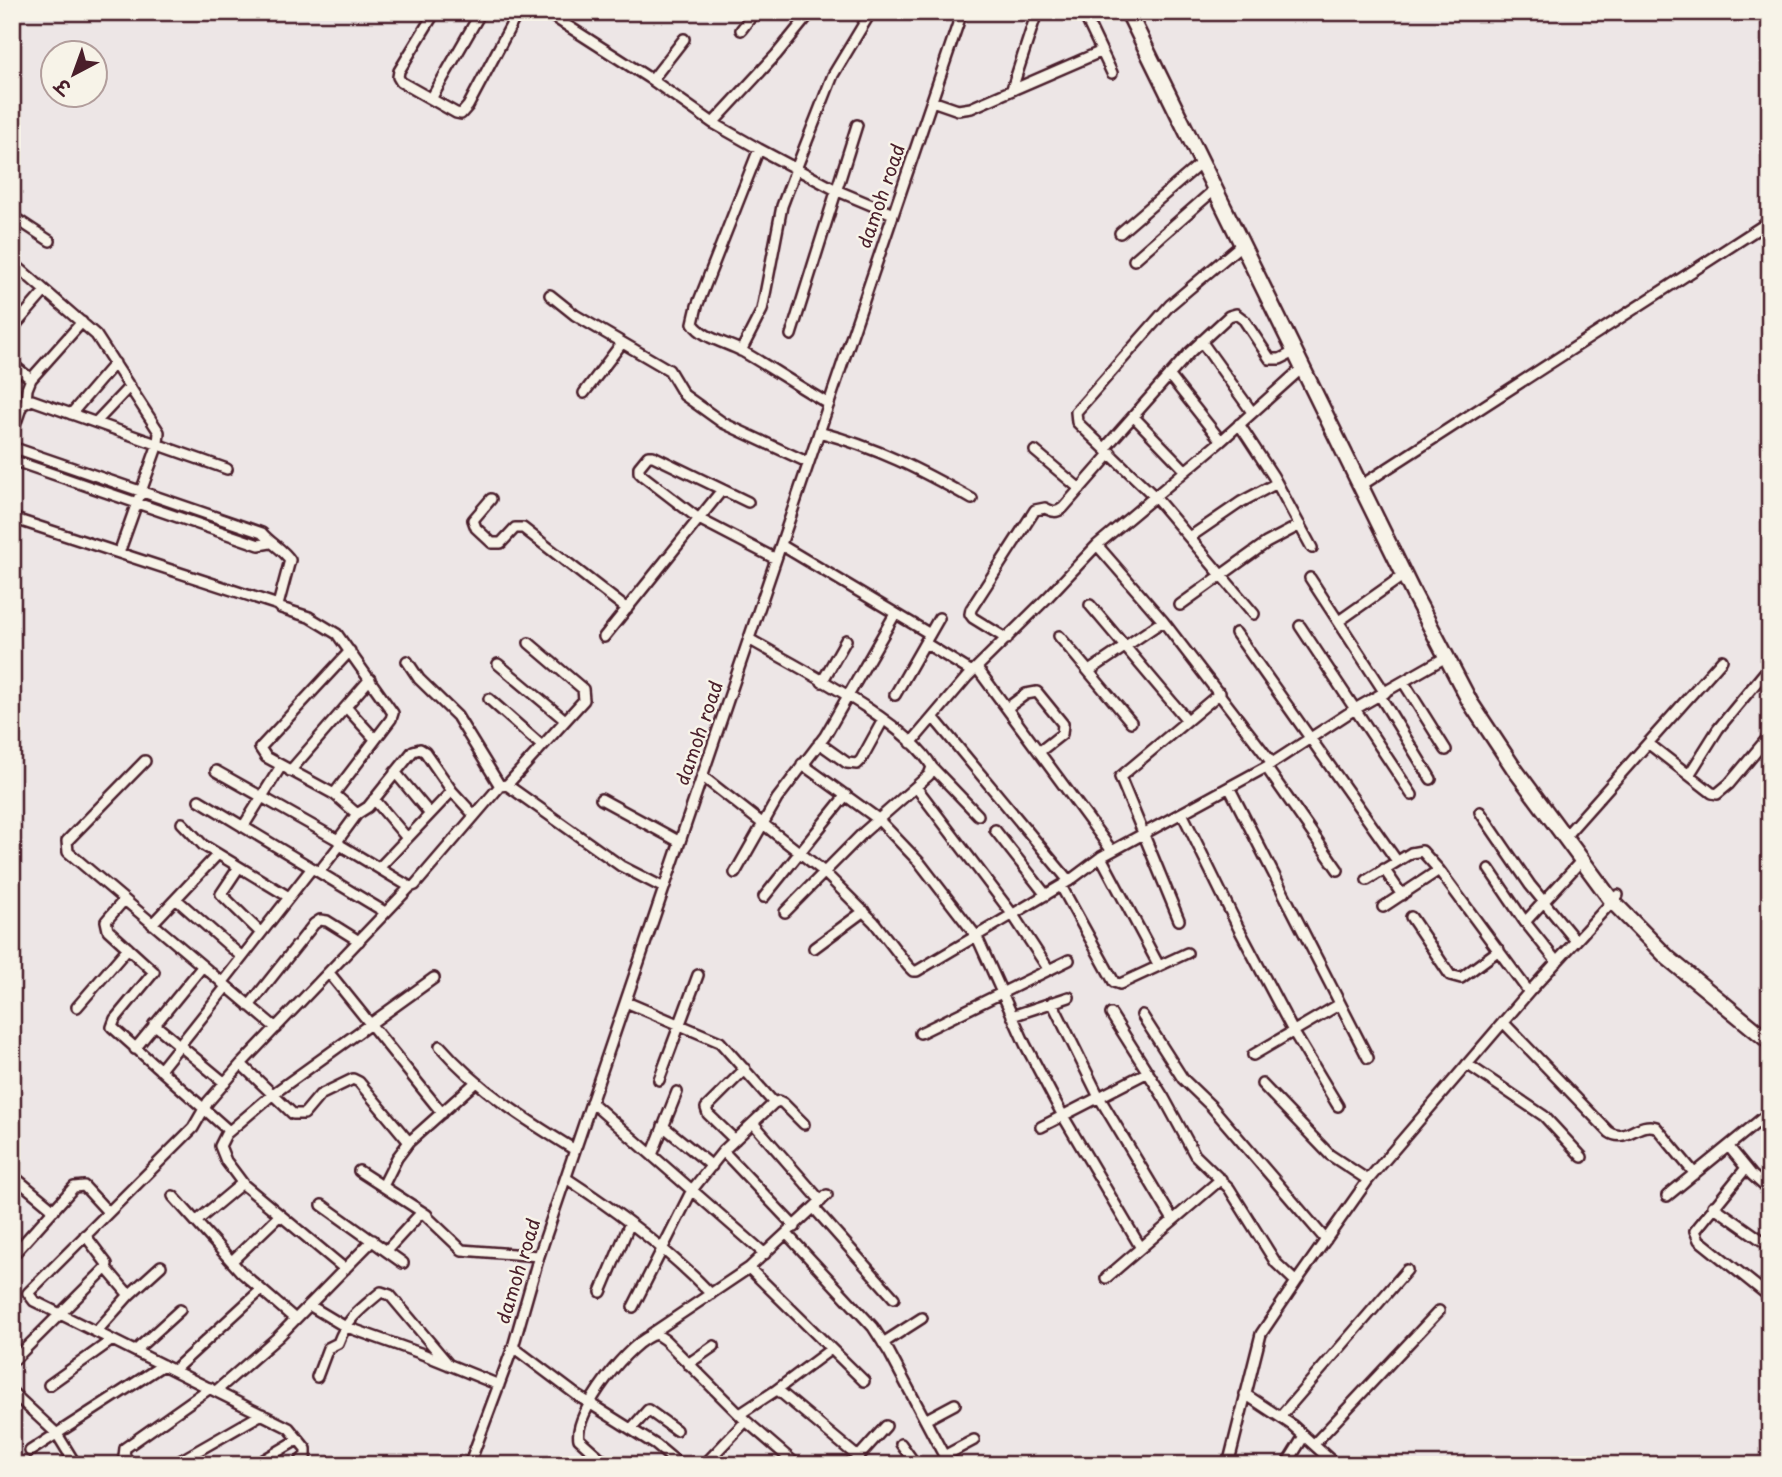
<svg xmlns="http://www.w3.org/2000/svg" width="1782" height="1477" font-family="'Playpen Sans','Playpen Sans Deva',sans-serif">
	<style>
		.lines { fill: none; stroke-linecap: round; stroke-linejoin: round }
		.minor-casing { stroke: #4a1f2b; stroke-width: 14 }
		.primary-casing { stroke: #4a1f2b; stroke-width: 19 }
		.minor { stroke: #f7f3e8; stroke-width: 9 }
		.primary { stroke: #f7f3e8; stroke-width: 14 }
		.labels { text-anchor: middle; stroke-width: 5; stroke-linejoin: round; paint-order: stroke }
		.street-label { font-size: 19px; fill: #4a1f2b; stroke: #f7f3e8 }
	</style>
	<rect width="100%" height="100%" fill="#ede6e6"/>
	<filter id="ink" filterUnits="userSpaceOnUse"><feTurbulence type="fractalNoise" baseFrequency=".0143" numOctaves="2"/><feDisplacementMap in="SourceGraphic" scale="14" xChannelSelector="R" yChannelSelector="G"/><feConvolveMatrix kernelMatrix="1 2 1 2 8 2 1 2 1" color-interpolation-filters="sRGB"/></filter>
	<g filter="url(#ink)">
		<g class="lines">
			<!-- minor casing -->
			<g class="minor-casing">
				<path id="minor" d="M435,12L399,71L398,77L401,82L456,113L461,114L468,106L518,12
					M546,12L652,80L713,123L759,149L838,191L893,214
					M1083,12L1112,73
					M741,30L755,12
					M652,80L684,39
					M1012,89L1037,12
					M431,99L481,12
					M932,101L958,110L971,108L1100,52
					M713,123L776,55L811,12
					M759,149L697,306L693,323C701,337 726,343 740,350C770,367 799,387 829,404
					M12,216L50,241
					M1120,233L1201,163
					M1241,245L1170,305L1076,412L1077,422L1081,426L1154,496L1254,614
					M1134,260L1214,190
					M12,262L96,335L159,432L158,444L119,553
					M550,295L575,315L669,370L684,395L723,423L807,462
					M12,329L45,291
					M791,335L857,125
					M1201,341L1252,412
					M741,351L762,310L782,206L796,169L833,75L871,12
					M12,364L31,379
					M1169,375L1221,441
					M584,393L622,343
					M26,401L27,389L31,379L82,322
					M71,414L115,363
					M1134,417L1185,470
					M96,422L130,386
					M1239,424L1273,476L1312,548
					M819,432C878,448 919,469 972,499
					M12,434L22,405L32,400L227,469
					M12,447L262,533C270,543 283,549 290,560L278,605L281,608L309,617L337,634L393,713L391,719L334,794L357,814L338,840L340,845L410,887L415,885L500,786L507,785L621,866L664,888
					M1106,447L1189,353L1229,316L1236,314L1244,320L1270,359H1280L1294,352
					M1035,451L1080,489
					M12,460L259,545L270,543
					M1368,481L1770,221
					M491,499L473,520L476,528L492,543H501L515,528H523L627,609
					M748,502L653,456H648L639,467V472L643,476L699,519L776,559
					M12,518L278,605
					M1190,537L1241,502L1277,483
					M781,545L930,634
					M1097,545L1163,621L1272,763
					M1310,578L1385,693
					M1090,605L1187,720
					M1180,605L1266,543L1300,525
					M1339,621L1404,575
					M1300,626L1412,795
					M1236,633L1397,861
					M1059,636L1131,722
					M604,637L722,490
					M749,639C795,666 908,722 932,767L929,775L864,832L785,912
					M1007,639L973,618L970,614L971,609L1035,510L1045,508C1053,512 1056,513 1063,508L1111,453
					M925,643L972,672
					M407,661L419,679L457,716L500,786
					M498,664L565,720
					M977,668L1112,851
					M1089,671L1163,621
					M822,682L846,640
					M1404,683L1446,750
					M895,695L939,618
					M1380,696L1431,779
					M489,699L542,746
					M346,707L375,739
					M1007,708L1026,694L1037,692L1063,724L1062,734L1039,752
					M933,717L1069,881
					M819,743L847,763L857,764L861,760L883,720
					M911,743L967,677L1048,597L1097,545L1221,441L1302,368
					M1649,744L1712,793L1717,794L1729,784L1770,735
					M145,761L67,841L68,852L276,1028
					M802,764L878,819L920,863L977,937L1025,1044L1063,1116L1141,1248
					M932,767L978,815
					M1266,767L1338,870
					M216,771L338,840
					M290,771L370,679
					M395,772L430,814
					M1689,775L1718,729L1770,666
					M702,776L823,871L874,922L908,966L913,971H917L1069,881L1101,857L1266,767L1355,709L1446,657
					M507,785L584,700L583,689L529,643
					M916,787L1013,915L1049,970
					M1229,787L1368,1058
					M334,794L266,757L260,748L350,651
					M374,799L407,838
					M601,799L680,842
					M199,800L385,912
					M1480,812L1530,885L1576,941
					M1182,813L1239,929L1293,1031L1338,1106
					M357,814L368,807L413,751L420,749L425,752L452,791L474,815
					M182,823L203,845L289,897
					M243,827L281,766
					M995,830L1046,895
					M1569,832L1722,660
					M1101,857L1159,966
					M239,867L221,894L261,933
					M379,868L452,791
					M1384,869L1402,895
					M1489,869L1525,922L1557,962
					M319,872L340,845
					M735,873L777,799L825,736L895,614
					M1367,880L1411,853L1422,851L1439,870L1529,992
					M1061,886L1114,982L1120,984L1187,953
					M764,897L846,795
					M176,899L242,957
					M124,900L106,921L108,930L154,972L115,1019L112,1027L229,1131
					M1383,907L1439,870
					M1411,917L1450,975L1461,978L1499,950
					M1179,920L1120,777L1220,693
					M1525,922L1581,861
					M152,924L218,854
					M814,948L864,911
					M330,974L442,1113
					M222,983L312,868
					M626,1002L720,1042L774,1103
					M1052,1002L1099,1097L1173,1220
					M249,1006L314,924L320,920L327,921L359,941
					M77,1007L128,948
					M1111,1014L1164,1098L1195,1155L1229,1188L1276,1263L1296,1282
					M1142,1015L1183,1079L1211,1106L1326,1240
					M1012,1016L1069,997
					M1503,1022L1609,1132C1626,1144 1637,1121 1656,1127L1695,1174
					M154,1024L225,1083
					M920,1033L1069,960
					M440,1046C478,1090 526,1120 575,1150
					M135,1049L202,967
					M1253,1055L1340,1004
					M241,1064L293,1114H304L320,1095L353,1079L359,1082L409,1142
					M1467,1064L1544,1116L1582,1157
					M160,1070L226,987
					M659,1080L698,975
					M1262,1084L1330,1155L1368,1180
					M591,1102L765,1254
					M753,1123L821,1201
					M663,1126L712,1166
					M1041,1127L1148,1072
					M735,1140L708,1114L706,1108L745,1069
					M1729,1147L1752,1175L1770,1191
					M723,1151L795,1227
					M652,1155L677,1092
					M1746,1168L1695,1231L1699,1240L1770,1297
					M359,1171L427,1215
					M12,1175L54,1210
					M566,1178C618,1212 668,1249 711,1294
					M244,1185L226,1161L220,1146L226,1134L273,1094L434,978
					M383,1186L397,1158L409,1142L476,1082
					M173,1196L241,1272L295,1319
					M1667,1196L1770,1112
					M322,1205L403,1263
					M1713,1206L1770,1246
					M814,1208L894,1298
					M197,1221L240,1185H244L345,1269
					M787,1234L873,1327L889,1352L949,1465
					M387,1250L422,1212L462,1250L539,1256
					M12,1256L74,1187L84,1186L108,1212
					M232,1261L279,1216
					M106,1268L129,1295
					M749,1268L864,1381
					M1106,1278L1221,1179
					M601,1292L630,1223
					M309,1305L344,1326L420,1353L499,1385
					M633,1307L692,1190L723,1151L774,1103L779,1101L783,1103L804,1124
					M96,1332L129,1295L161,1266
					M651,1334L749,1268L827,1195
					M883,1343L922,1318
					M513,1347L578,1396L656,1445L680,1465
					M135,1351L180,1310
					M12,1362L106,1268L107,1264L85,1235
					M688,1364L714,1346
					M174,1370L261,1290
					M317,1377L328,1348L338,1343C348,1317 361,1309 381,1292L390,1295L449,1365
					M49,1385L112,1340
					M216,1391L278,1337L373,1240
					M775,1391L831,1349
					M12,1392L57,1434L76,1465
					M1245,1394L1292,1425L1336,1465
					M740,1414L775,1391H779L858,1457
					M1280,1417L1407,1270
					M925,1420L955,1404
					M631,1429L648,1410L676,1430
					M901,1444L916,1465
					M1314,1444L1439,1311
					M30,1451L163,1365
					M944,1456L974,1440
					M12,1463L14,1465
					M133,1465L124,1456L125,1448L210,1388
					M173,1465L262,1414
					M255,1465L299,1439
					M297,1465L306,1455V1449L289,1428L34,1301L28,1293L193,1128L208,1102L241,1064L410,887
					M469,1465L513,1347L539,1256L962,12
					M589,1465L596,1454
					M608,1465L579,1439C573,1414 631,1338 656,1334L665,1340L746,1421L797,1465
					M704,1465L746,1421
					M851,1465L886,1426
					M1228,1465L1261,1334L1296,1282L1368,1180L1529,992L1618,895
					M1286,1465L1304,1436"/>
			</g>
			<!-- primary casing -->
			<g class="primary-casing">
				<path id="primary" d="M1128,12L1413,593L1470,702L1513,767L1612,901L1668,958L1770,1042"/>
			</g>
			<!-- minor -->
			<use href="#minor" class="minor"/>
			<!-- primary -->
			<use href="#primary" class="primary"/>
		</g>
	</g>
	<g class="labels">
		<!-- street labels -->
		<g class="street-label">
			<text transform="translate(881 196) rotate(-71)" y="7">damoh road</text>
			<text transform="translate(699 733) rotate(-71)" y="7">damoh road</text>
			<text transform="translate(518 1271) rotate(-73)" y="7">damoh road</text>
		</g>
	</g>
	<!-- margin -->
	<rect width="1782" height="1477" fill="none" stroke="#f7f3e8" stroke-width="42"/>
	<rect x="21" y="21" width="1740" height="1435" fill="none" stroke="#4a1f2b" stroke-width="2.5" filter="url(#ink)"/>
	<!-- north arrow -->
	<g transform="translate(74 74) rotate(221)"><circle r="33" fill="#f7f3e8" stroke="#b29e9c" stroke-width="2"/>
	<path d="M0-5L12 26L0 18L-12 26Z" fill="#4a1f2b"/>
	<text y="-10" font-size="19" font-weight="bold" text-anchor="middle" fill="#4a1f2b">उ</text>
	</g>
</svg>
